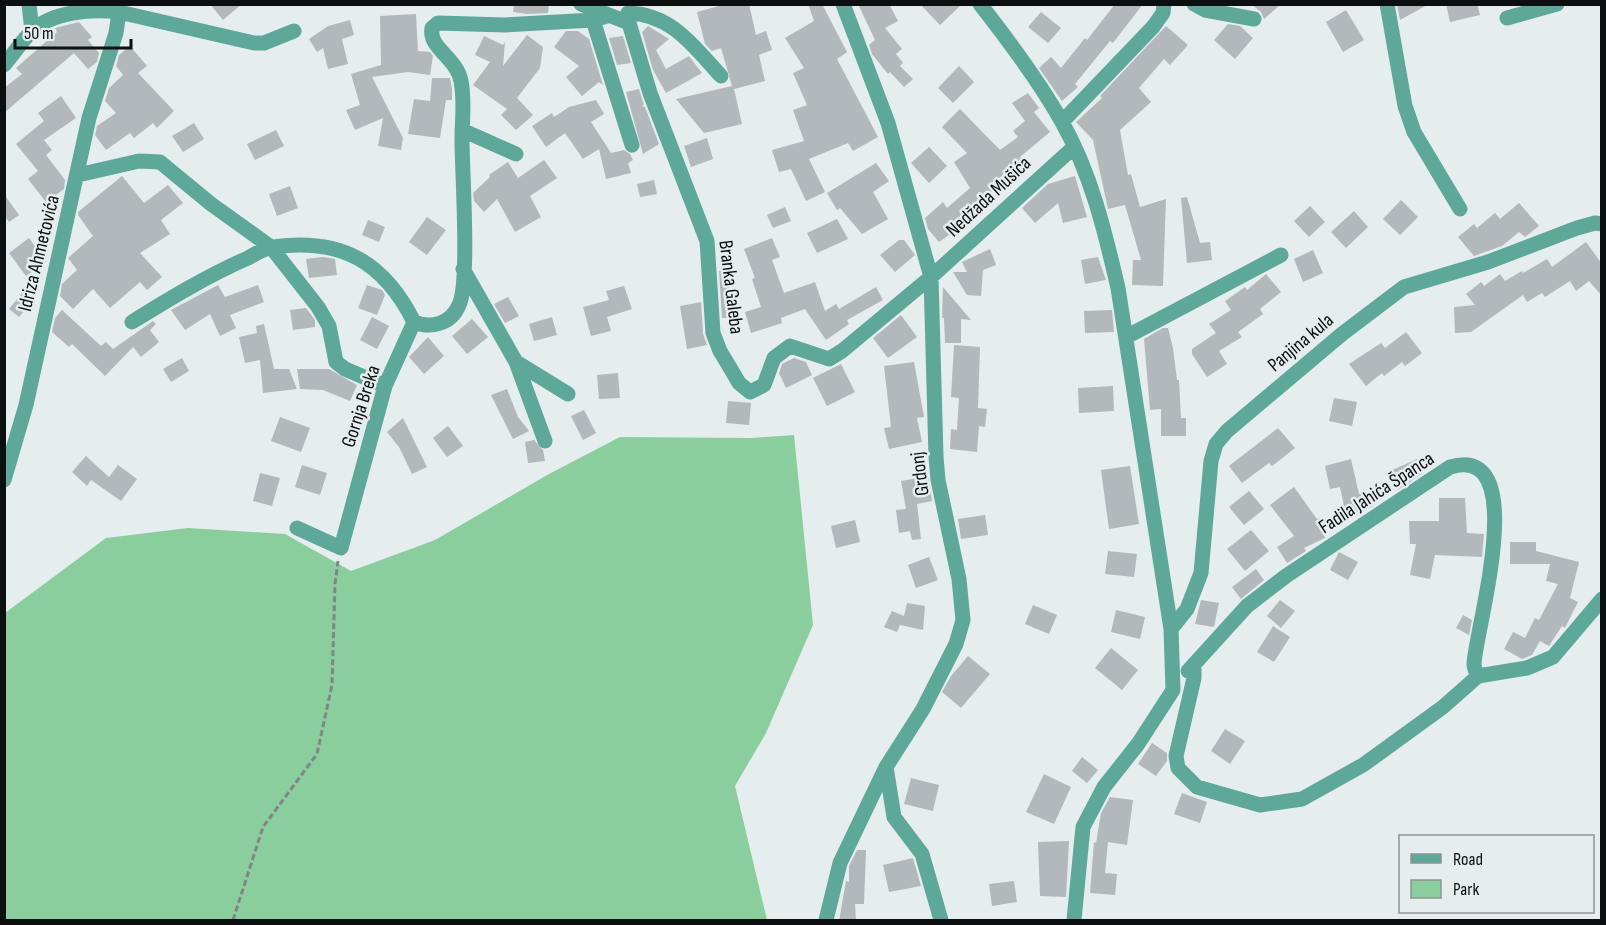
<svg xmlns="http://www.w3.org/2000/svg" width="1606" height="925" font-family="'Sofia Sans Condensed',sans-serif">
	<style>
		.green { fill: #8bce9e }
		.building { fill: #b2b8bb }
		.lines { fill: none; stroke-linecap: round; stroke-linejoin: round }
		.path { stroke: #808586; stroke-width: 3; stroke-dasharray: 6 3; stroke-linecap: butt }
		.street { stroke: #5da898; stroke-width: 15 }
		.labels { text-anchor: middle; stroke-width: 5; stroke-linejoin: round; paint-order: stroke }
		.street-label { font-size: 20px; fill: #0c0f0f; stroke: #e6edee }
	</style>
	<rect width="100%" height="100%" fill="#e6edee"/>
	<!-- green -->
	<path class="green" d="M794,435L813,625L766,733L735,786L767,920H5V613L106,538L188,528L285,534L351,571L435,540L549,474L620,437L751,438Z"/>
	<!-- building -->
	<path class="building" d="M210,4H242L223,20Z
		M514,4H549L548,13L527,14L513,12Z
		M726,4H749L756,35L766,31L772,50L759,55L765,81L734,89L742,124L704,133L676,99L732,86L721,48L712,51L705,44L697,12Z
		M808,4H822L847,52L837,59L878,137L853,151L848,143L809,159L825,192L806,201L791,169L779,172L772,150L804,141L793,110L807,105L793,73L804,68L785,38L814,21Z
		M858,4H889L898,21L885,28L902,49L896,54L903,63L900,66L913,79L904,87L890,72L888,74L872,54L869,45L875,40Z
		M920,4H962L940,25Z
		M1115,4H1143L1113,43L1110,41L1075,84L1078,87L1062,101L1039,68L1051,57L1061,68L1085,38L1087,40Z
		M1251,4H1281L1264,19L1261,12Z
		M1397,4H1429L1400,20Z
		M1446,4H1477L1480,15L1450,22Z
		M1346,10L1364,40L1343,52L1326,22Z
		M1041,12L1061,28L1048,43L1028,27Z
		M416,14L418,51L430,52L433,56L430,75L408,72L372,77L403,138L401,150L378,146L383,118L355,130L346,110L360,105L351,74L381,65L380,16Z
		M350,20L354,35L342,39L348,64L328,69L323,48L317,52L309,39L328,26Z
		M79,22L92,37L88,40L99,53L97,62L88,69L74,53L4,113V88L22,74L16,68L57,32L55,28Z
		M1228,24L1240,26L1253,38L1235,59L1214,40Z
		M648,26L669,39L656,50L666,69L689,56L702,73L666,93L653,70L642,32Z
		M1166,26L1188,45L1170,65L1164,59L1139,88L1151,102L1120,130L1128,175L1131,174L1140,207L1166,199L1163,286L1132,285L1133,260H1141L1125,205L1108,209L1093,140L1076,122L1102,98L1100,96Z
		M566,31H578L589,39L603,85L599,82L582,96L566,77L579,66L554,47Z
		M527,35L543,47L540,68L517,98L533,115L516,130L501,115L507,109L473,85L490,62L475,55L484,36L503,45L505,42L503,66Z
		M623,36L631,63L617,65L609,38Z
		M130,46L147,66L138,73L174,111L157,128L153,123L134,138L130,133L106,150L95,135L97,126L116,113L105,101L109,88L123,75L116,66L119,55Z
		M959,66L974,82L953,103L938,88Z
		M432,78H450L452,89V100H446L440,138L408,134L414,99L430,101Z
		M639,89L644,105L641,106L645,107L659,144L643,154L626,92Z
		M1028,93L1039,108L1034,112L1050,132L1020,157L1023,161L995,181L998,186L979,202L983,207L962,226L939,242L928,229L925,218L943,202L947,208L970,188L954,162L967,153L942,127L960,109L1000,150L1018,137L1013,131L1025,121L1012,103Z
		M61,96L76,118L44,140L52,150L46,155L65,180L64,189L46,202L28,179L38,171L16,144L44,121L38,113Z
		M596,100L604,114L591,122L611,153L624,150L630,154L633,160L628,163L631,173L606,179L599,149L583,159L565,133L546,147L532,126L552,113L554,117L569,107Z
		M194,123L204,139L183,152L172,136Z
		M276,130L284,146L255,160L247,144Z
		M707,138L713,159L691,167L684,146Z
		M929,147L947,166L929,183L911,163Z
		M544,160L557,178L530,196L541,217L515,232L497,199L484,212L474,201L473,193L490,177L489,175L508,162L518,178Z
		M876,163L889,181L873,192L888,219L862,234L840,208L837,210L827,193Z
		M122,176L144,203L168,185L183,203L161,220L170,234L140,253L162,277L147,290L140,282L110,308L93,289L73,309L60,296L62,284L77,270L68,258L93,236L78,215V212Z
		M1075,176L1087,217L1063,223L1058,203L1035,223L1022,208L1048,184Z
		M654,180L657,194L640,197L637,184Z
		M290,186L298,208L277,216L269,194Z
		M4,194L19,215L9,222L4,215Z
		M1187,197L1200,243L1210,242L1212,260L1187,263L1181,198Z
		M1401,200L1418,217L1400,235L1383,219Z
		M1519,203L1539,226L1525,237L1519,232L1502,246L1474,256L1458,237L1474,224L1477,228L1495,213L1500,219Z
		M1310,206L1325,222L1309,237L1294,221Z
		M785,207L791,221L773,228L767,215Z
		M1354,211L1368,227L1346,248L1331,232Z
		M427,217L446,230L427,255L409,242Z
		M837,219L848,239L817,253L807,233Z
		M368,220L385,227L379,242L362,235Z
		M29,238L46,262L26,276L9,253Z
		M772,238L780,257L772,260L784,293L815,282L825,311L836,304L839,309L876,287L883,300L847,320L849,324L826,340L805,309L781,318L782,323L751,333L745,312L761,307L752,279L755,278L744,249Z
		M899,240H904L915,255L895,272L880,255Z
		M1586,242L1602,264V296L1589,281L1576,291L1570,281L1545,297L1542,293L1527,302L1523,295L1471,332L1455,333L1454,307L1475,305L1466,294L1481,282L1484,286L1500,274L1505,281L1522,271L1523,273L1547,259L1552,267Z
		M990,249L996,265L983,270L981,296L967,295L953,272H967L962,262Z
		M1313,250L1323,273L1303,282L1294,259Z
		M323,257L335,259L337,275L309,278L306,259Z
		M1098,257L1106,280L1085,284L1081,260Z
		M727,270L730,295H733L731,318H722L719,271Z
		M1266,274L1281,292L1260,309L1263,314L1238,332L1242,337L1219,351L1227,364L1207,377L1192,354V349L1216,333L1209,324L1231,310L1225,301L1245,287L1247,290Z
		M218,285L225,297L258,285L264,302L230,315L236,328L220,336L210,314L185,330L171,310Z
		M367,285L382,290L385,295L377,315L358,308Z
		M624,286L632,309L607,317L611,331L591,336L583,307L609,300L606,291Z
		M943,287L971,320L961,319V343H945L944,318H942Z
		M26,288L36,296L19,317L9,309Z
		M508,297L519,316L505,323L494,304Z
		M701,302L703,334L707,345L687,349L680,306Z
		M306,308L315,320V327L293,330L290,310Z
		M62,310L101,346L106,342L113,349L153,321L156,324L150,330L159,342L141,357L133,347L105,376L72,344L69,347L52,332L55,318Z
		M1112,310L1114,332L1085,333L1084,311Z
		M901,315L917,337L888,358L873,338Z
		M372,317L389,326L377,349L360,340Z
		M552,317L557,335L534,341L529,324Z
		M472,319L488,337L467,354L452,336Z
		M264,324L274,369H289L297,389L263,393L260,360L245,363L239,337L257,333L256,326Z
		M1163,328H1168L1173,348L1177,380H1179L1181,418H1186V436H1161V409L1150,410L1144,339Z
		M1406,332L1422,353L1405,366L1402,362L1384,376L1382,373L1366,386L1349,364L1381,343L1385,348Z
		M428,337L444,356L424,374L409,357Z
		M954,345L980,347L978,408L987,409L985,427L979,426L977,452L950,449L951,429L957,430L959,398L951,397Z
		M182,358L189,371L171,382L163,369Z
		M794,358L806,362L812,375L786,388L779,373L782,364Z
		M914,362L924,417L917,418L922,442L889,449L884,428L891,427L884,366Z
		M841,364L855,392L827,406L813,378Z
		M297,369H329L357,385L350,401L323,390L300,389Z
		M618,373L620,398L599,399L597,375Z
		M1113,386L1114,411L1079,413L1078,388Z
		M507,389L518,417L529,431L513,439L491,395Z
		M1334,398L1357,402L1352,426L1329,421Z
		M728,401L751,403L749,425L726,423Z
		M584,410L596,433L583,440L571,416Z
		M280,417L310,428L301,452L271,441Z
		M403,418L427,467L412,474L399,447L387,432Z
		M448,426L463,446L447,457L433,438Z
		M1278,428L1295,448L1272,466L1269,463L1242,483L1229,466Z
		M534,440L543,450L545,461L528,463L525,442Z
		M86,456L109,477L118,465L137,479L121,501L91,480L87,486L72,472Z
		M1351,459L1359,494L1370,492L1373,506L1347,520L1340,487L1330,489L1325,466Z
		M1417,459L1423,473L1398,490L1390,471Z
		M302,465L327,473L320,495L295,487Z
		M1130,466L1139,524L1109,529L1101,470Z
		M260,473L280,478L272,506L253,501Z
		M928,476L932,501L917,504L921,539L912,540L910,531L899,533L896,510L906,509L901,481Z
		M1294,487L1317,519L1320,518L1325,538L1304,548L1306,551L1287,563L1277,547L1294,536L1270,505Z
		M1249,491L1264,509L1244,525L1229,507Z
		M1439,498H1465L1467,533L1484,534L1482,557L1435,555L1430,579L1410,575L1416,544H1410L1409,521H1439Z
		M985,515L988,535L961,539L958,519Z
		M855,520L860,542L836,548L831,526Z
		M1251,530L1269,551L1245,571L1227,549Z
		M1510,542H1536V551L1579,562L1570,598L1578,602L1565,628L1562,626L1549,646L1540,641L1532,655L1522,659L1504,649L1513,632L1525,638L1535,618L1539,620L1558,584L1546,581L1550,564H1510Z
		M1108,551L1137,554L1134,577L1105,574Z
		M1339,552L1358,562L1348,580L1330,570Z
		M929,557L938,580L916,588L908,565Z
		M1256,569L1264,580L1241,599L1232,587Z
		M1201,600L1219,603L1214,627L1195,624Z
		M1280,600L1295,611L1281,628L1267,616Z
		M907,603L925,606L923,630L900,625L897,632L884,627L892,611L904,616Z
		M1033,605L1057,615L1049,634L1025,624Z
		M1116,610L1145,617L1140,639L1111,632Z
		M1463,615L1472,620L1469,635L1456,628Z
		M1273,626L1290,637L1274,662L1257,652Z
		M1111,648L1138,670L1122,690L1095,668Z
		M968,656L990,674L961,708L942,692L951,676Z
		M1225,729L1245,741L1230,764L1211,751Z
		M1152,743L1167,753V761L1156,776L1138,764Z
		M1082,757L1098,770L1087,783L1072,771Z
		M1044,774L1071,787L1054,824L1026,812Z
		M911,778L939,785L933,811L904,804Z
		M1182,793L1207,802L1200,823L1174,814Z
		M1110,797L1133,800L1127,845L1108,842L1105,873L1117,874L1115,895L1090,893L1094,842L1096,843L1101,813Z
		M1069,841L1066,897L1040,896L1038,842Z
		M857,850H866L864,904H855L856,921H839L846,881L849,882V866Z
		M913,858L921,886L889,892L883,865Z
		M1014,881L1017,902L992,906L989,884Z"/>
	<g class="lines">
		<!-- path -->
		<path class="path" d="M233,920L263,827L317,754L332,685L335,584L338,561"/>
		<!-- street -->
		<path class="street" d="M29,4L32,31
			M581,4L629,23L650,93L707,241L713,333L720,351L732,371L739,383L750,392L764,385L774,358L790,346L829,359L842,351L931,277L1074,147
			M980,4C1009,41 1039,81 1062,122C1091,173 1105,232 1118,288L1171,629L1173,690L1138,744L1104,787L1083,827L1074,920
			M1194,4L1205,10L1254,19
			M1387,4L1405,106L1414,132L1460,209
			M119,12L254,43H264L294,31
			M628,13C672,14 694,47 721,76
			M1507,18L1557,4
			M593,20L632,145
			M4,65C13,55 21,42 31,32C52,11 92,9 119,12L116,33L89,118L26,405L4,480
			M1062,122L1153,27L1163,13L1164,4
			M462,130L516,154
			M78,175L139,161L160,162L211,204L271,247L318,307L329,326L336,362L345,369L385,386
			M463,269L516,362L545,441
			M132,322C169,299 207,276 248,258C255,254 264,248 273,247C341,237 384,262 414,322
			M414,322C431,329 451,324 459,305C470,283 462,171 462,140C462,120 465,101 461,81C457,58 428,48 432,28L438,23L505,25L593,20L607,16
			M1126,337L1281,255
			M516,362L568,394
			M297,528L341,548L385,386L414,322
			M1171,629L1187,609L1201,573L1211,461L1216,444L1227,431L1342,334L1404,287L1488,262L1577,228L1595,223L1602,224
			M1194,664V678L1176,756L1178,768L1197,787L1260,805L1302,799L1363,765L1443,707L1478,676L1527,668L1553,657L1602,599
			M1188,671L1247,606L1286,576L1450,467C1533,442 1475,631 1474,664C1474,669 1476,672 1478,676
			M886,767L894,817L922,854L941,920
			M826,920L840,863L886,767L923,709L956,644L963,620L959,579L938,480L936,457L931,277L888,123L843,4"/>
	</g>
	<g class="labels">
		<!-- street labels -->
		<g class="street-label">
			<text transform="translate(988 196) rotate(-43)" y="7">Nedžada Mušića</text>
			<text transform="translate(38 253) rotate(-76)" y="7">Idriza Ahmetovića</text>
			<text transform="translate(732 287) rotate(83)" y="7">Branka Galeba</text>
			<text transform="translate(1300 342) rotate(-40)" y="7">Panjina kula</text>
			<text transform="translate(360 406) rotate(-72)" y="7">Gornja Breka</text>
			<text transform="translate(919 474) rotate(-97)" y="7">Grdonj</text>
			<text transform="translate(1376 492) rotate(-33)" y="7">Fadila Jahića Španca</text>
		</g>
	</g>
	<!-- border -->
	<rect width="1606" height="925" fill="none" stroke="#0c0f0f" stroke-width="12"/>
	<!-- legend -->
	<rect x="1399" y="835" width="195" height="78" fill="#e6edee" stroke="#8f9495" stroke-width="1.5"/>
	<rect x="1411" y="854" width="30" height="9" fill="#5da898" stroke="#8f9495" stroke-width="1.5"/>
	<text x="1453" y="865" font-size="18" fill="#0c0f0f">Road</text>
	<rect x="1411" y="880" width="30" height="18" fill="#8bce9e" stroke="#8f9495" stroke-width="1.5"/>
	<text x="1453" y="895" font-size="18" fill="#0c0f0f">Park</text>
	<!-- scale -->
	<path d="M15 39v9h116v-9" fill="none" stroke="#0c0f0f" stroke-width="3"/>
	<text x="24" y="39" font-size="18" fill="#0c0f0f" stroke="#e6edee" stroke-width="4.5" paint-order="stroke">50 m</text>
</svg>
